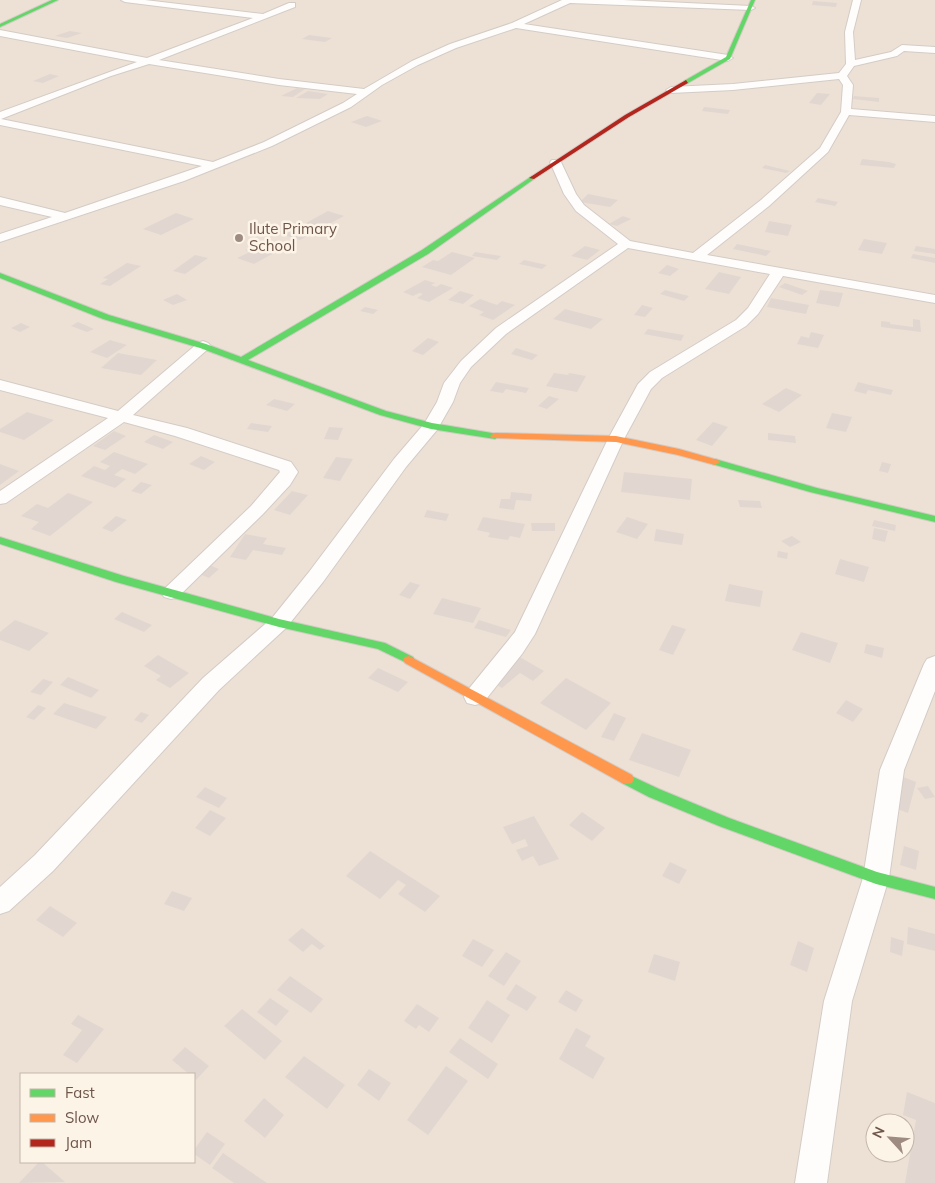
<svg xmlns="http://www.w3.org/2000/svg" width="935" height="1183" font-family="Mulish,sans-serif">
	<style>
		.residential { fill: #ede1d6; fill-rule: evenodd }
		.building { fill: #e1d7d0 }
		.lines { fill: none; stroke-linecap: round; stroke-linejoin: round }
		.street-casing { stroke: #d3ccc6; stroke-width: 2 }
		.fast-casing { stroke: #d4cbc4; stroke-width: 2 }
		.slow-casing { stroke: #d4cbc4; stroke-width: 2 }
		.jam-casing { stroke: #d4cbc4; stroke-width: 2 }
		.street { fill: #fefdfc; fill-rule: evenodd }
		.fast { fill: #63d668; fill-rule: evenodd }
		.slow { fill: #ff974d; fill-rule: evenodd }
		.jam { fill: #b3261e; fill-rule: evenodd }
		.poi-dot { fill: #9e8c82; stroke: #fdf4e8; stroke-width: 2 }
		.labels { text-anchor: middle; stroke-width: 5; stroke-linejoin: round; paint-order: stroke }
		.far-poi-label { font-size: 15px; fill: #6f564b; stroke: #fdf4e8; text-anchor: start }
	</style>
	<rect width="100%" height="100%" fill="#f5efe8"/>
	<!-- residential -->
	<path class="residential" d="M0,0H935V1183H0ZM21,1074H194V1162H21ZM875,1123H905V1153H875Z"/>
	<!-- building -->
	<path class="building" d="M813,1L837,3L836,7L812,5Z
		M70,31L82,33L67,38L55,36Z
		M309,35L332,38L325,42L302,39Z
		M50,74L59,76L43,83L33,81Z
		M297,88L305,89L293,97L281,96Z
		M308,91L328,94L320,99L296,98Z
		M817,93L830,94L821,105L809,103Z
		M854,96L879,98V102L853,99Z
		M704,107L730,110L728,114L702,111Z
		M367,116L382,121L366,127L351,122Z
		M862,159L889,162L896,164L894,168L860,165Z
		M765,165L790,171L786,173L762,168Z
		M588,194L618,200L610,207L580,202Z
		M818,198L838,202L835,206L815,202Z
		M328,211L344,216L300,240L284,235Z
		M176,213L194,219L161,235L143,229Z
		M623,216L631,219L617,226L609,224Z
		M769,221L792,225L788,236L765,232Z
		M864,239L887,243L882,254L858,250Z
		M270,241L287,246L254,264L237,258L250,252L245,250Z
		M737,244L771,251L766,256L733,249Z
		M585,246L600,250L587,260L571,256Z
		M916,246L935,249V254L914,251Z
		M452,252L475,258L451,275L422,267L433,260L438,261Z
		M475,252L501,256L497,260L472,256Z
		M913,254L935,258V263L911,258Z
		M195,255L208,258L185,274L173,271Z
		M524,260L547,265L542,269L519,264Z
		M127,263L141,266L110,286L100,284L108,279L103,278Z
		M667,265L679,269L670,276L658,273Z
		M719,272L741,277L729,294L705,289Z
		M425,280L435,283L431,285L436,287L441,284L453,288L429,302L417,298L423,294L419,293L413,296L403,292Z
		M785,283L808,291L802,295L779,287Z
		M665,290L689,296L684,301L660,294Z
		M820,290L843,293L839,307L816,303Z
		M460,291L474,295L463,304L448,300Z
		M177,294L187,300L173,305L163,300Z
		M771,298L809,305L806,314L767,307Z
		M480,299L497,305L502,301L515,305L493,320L479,315L484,312L469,306Z
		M642,305L653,308L645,317L634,315Z
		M365,307L378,310L373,314L360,311Z
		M565,309L603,319L591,329L553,319Z
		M913,319L920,320L921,332L881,327V321L890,322V324L913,327Z
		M78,322L94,329L87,332L71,326Z
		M21,323L30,327L20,332L11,328Z
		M648,329L684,335L681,341L644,334Z
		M811,332L824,335L818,348L797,344L801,336L809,338Z
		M428,338L439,342L423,355L412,351Z
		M110,340L127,345L107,358L90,352Z
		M516,348L538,355L532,360L511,354Z
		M118,353L157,360L141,375L101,368Z
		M554,373L568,375L569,373L586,376L577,392L546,386Z
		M496,382L529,388L526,393L506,389L503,393L490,391Z
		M858,382L870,385L893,390L891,395L868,390L866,394L854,391Z
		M786,388L802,395L779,412L762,404Z
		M549,396L559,399L547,409L538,406Z
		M274,399L295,404L287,411L266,405Z
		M27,412L54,420L24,440L0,432V429Z
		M832,413L852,417L846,432L826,428Z
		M713,422L728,427L712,446L696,440Z
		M251,423L272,426L268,432L247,429Z
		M329,427L343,428L338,440L324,439Z
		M114,431L126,436L105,450L93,446Z
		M768,433L795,436L796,443L768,440Z
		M154,435L173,442L163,449L144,442Z
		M114,452L148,464L135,474L122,469L114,475L126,479L115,488L81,476L94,466L105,470L110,466L100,462Z
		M201,456L215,462L204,470L189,464Z
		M336,457L353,459L340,481L323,478Z
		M882,462L891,464L888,473L879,471Z
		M0,464L19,471L0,485Z
		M624,472L692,479L690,500L621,492Z
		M141,482L152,485L141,494L131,491Z
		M292,491L308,495L290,515L274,510Z
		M511,492L532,494L531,501L516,500L514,510L499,508L501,499H510Z
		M68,493L93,502L50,536L31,529L39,522L21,516L37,504L48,508Z
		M738,500L760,501L762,508L740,507Z
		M427,510L449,514L446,521L424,517Z
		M116,516L127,520L112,532L102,528Z
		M483,517L525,524L520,538L510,536L508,540L488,537L490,533L477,530Z
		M627,517L648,524L637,539L616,532Z
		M874,520L896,525L895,531L872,526Z
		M531,523H555V531H532Z
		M874,528L888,531L885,542L872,539Z
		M656,529L684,534L682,545L654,541Z
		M245,534L267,538L263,544L286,548L282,555L253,550L246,560L230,557Z
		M792,536L801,542L790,547L781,541Z
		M778,551L788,553L787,559L777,557Z
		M840,559L869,567L864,582L835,574Z
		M207,564L219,569L209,578L197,573Z
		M410,582L420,585L410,599L399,595Z
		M729,584L763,591L760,607L725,601Z
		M442,598L481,608L473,623L433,614Z
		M122,612L152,625L144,632L114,619Z
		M15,620L49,633L29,651L0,640V632Z
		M479,620L511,630L506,637L474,628Z
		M672,625L686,629L673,655L659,650Z
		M801,632L838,643L830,663L792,650Z
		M866,644L884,648L882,658L864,653Z
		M158,655L189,673L170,688L156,680L161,676L144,666Z
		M518,656L544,671L533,681L520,673L502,688L489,680Z
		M378,668L408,682L398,692L368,678Z
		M68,677L99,690L91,698L60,685Z
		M566,678L611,703L586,730L540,703Z
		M43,679L53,682L41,695L30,692Z
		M846,700L863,709L853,722L836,713Z
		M64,703L107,717L96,729L53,714Z
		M38,705L46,708L34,720L26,717Z
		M141,712L149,715L142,723L134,720Z
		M614,713L626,718L614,741L601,737Z
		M642,733L691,750L679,777L629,760Z
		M901,776L916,782L908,813L892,807Z
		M928,786L935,797L925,799L917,788Z
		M205,787L227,798L219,808L196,797Z
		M210,810L226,818L210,836L195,828Z
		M582,812L605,828L592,841L569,825Z
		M534,816L559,859L539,866L533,856L522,861L516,850L528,846L525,839L512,844L503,827Z
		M904,846L919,851L916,870L900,865Z
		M370,851L440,896L425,912L398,894L406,885L398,880L380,899L346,876Z
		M670,862L687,870L679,884L662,876Z
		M172,891L192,898L184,911L164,904Z
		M50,906L77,923L63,937L36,920Z
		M908,927L935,934V951L907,944Z
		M302,928L325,946L320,950L312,944L303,952L288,940Z
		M891,937L904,941L902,956L890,952Z
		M473,939L494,950L482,967L462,956Z
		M798,941L814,948L807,972L790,965Z
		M506,952L521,961L504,986L488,976Z
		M654,954L680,962L675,981L648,972Z
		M290,976L323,999L311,1013L277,990Z
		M516,984L537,997L527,1011L506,999Z
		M566,990L583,1000L576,1012L558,1002Z
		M270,998L289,1011L276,1026L257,1012Z
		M487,1000L510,1015L492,1043L468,1028Z
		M417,1004L439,1018L429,1032L419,1025L416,1029L404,1021Z
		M242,1009L282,1041L265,1060L224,1026Z
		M78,1015L104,1029L77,1063L63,1055L82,1030L71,1024Z
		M576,1028L591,1036L585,1046L605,1058L593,1079L559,1059Z
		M460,1038L498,1064L488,1079L449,1052Z
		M185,1047L209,1066L196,1080L194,1074H189L172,1060Z
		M304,1056L345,1085L327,1109L285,1077Z
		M446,1066L468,1081L428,1135L407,1120Z
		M369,1069L391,1083L379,1101L357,1085Z
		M907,1092L935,1103V1183H905L916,1120L903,1115Z
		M264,1098L284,1115L265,1138L244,1121Z
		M207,1132L225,1144L210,1165L194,1154V1150Z
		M223,1153L267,1183H234L212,1168Z
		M39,1162H42L65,1182L19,1183Z"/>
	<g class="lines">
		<!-- street casing -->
		<g class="street-casing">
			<path id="street" d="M121,0H145L263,14L289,3H295V7L159,60L279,79L364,89L412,61L450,44L512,23L562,0H623L751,6L755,8L751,10L570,3L524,24L728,55L733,58L728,61L516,28L456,48L418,65L382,85L351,107L272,146L184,181L0,242V234L52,217L0,205V197L65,213L202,166L0,125V112L137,62L0,36V30L147,58L253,18L125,2ZM149,64L279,85L357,94L343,103L264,142L213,162L1,119L111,76Z
				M853,0H861L853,32L855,60L891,52L902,45L935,47V53L904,51L897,56L854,66L847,76L853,85L851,109L935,116V122L849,115L828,152L769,206L707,255L935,295V303L783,276L758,314L746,326L662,378L651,389L624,439L535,634L522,654L483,703L475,705L467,703L464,697L467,691L515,632L608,439L638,384L650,372L736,320L748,308L770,274L628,248L506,334L471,367L460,383L453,402L437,430L406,467L323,582L286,628L219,690L53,871L9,911L0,914V887L35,855L203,678L272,618L309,572L394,459L424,424L437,402L444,383L461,361L496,328L618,244L576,211L564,194L550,162L552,160H560L576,194L584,205L630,241L693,253L761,200L820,148L841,112L843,85L839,79L733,90L671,93L666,90L671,87L733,84L839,73L846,64L845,32Z
				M203,341L208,343L211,346L208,349L133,415L187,428L291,462L298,472L290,485L263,514L178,597L171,599L164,597L161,592L251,506L280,472L279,470L175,436L124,422L6,503L0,504V491L108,418L0,390V380L118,411L198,343Z
				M935,656V691L904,770L889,878L852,1001L827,1183H795L824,1001L863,878L880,770L924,664L927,659Z"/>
		</g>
		<!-- fast casing -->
		<g class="fast-casing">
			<path id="fast" d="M52,0H58L0,27V24Z
				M751,0H755L730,59L688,83H684V81L726,57Z
				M532,176L534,177V179L428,254L248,360L386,411L432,423L498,434L500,436L495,439L431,429L380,415L200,348L103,319L0,278V273L109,315L206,344L241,357L422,250Z
				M715,459L817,488L935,516V522L810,492L712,464L710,462Z
				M0,537L124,576L279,619L385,643L413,657L415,660L413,663L409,664L378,649L279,627L116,582L0,544Z
				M627,774L659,789L729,818L877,872L935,887V899L876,884L719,826L649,797L622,783L620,779L622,775Z"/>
		</g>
		<!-- slow casing -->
		<g class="slow-casing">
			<path id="slow" d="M495,433L616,436L679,449L718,460L720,462L715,465L678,455L616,442L492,438L490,436Z
				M409,656L632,775L634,779L632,783L627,784L622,783L405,663L403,660L405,657Z"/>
		</g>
		<!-- jam casing -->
		<g class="jam-casing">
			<path id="jam" d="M686,80L688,83L629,117L534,179L529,178L625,115Z"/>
		</g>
		<!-- street -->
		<use href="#street" class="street"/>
		<!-- fast -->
		<use href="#fast" class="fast"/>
		<!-- slow -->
		<use href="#slow" class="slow"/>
		<!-- jam -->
		<use href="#jam" class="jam"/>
	</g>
	<!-- markers -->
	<circle class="poi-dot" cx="239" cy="238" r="5"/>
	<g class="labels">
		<!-- far-poi labels -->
		<g class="far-poi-label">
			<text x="249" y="234">Ilute Primary<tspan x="249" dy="17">School</tspan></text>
		</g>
	</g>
	<!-- legend -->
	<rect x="20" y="1073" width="175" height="90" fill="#fdf4e8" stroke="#c4b5a9"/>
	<rect x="30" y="1089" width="25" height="8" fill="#63d668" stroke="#c4b5a9"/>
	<text x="65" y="1098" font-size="15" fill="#6f564b">Fast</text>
	<rect x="30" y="1114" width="25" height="8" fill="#ff974d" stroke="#c4b5a9"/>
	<text x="65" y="1123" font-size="15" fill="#6f564b">Slow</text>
	<rect x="30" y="1139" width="25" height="8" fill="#b3261e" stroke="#c4b5a9"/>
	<text x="65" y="1148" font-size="15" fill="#6f564b">Jam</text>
	<!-- north arrow -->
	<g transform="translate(890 1138) rotate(296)"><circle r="24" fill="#fdf4e8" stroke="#c4b5a9"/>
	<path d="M0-4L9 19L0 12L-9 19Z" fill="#9e8c82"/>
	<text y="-8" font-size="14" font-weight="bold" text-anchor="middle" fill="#6f564b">N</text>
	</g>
</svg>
